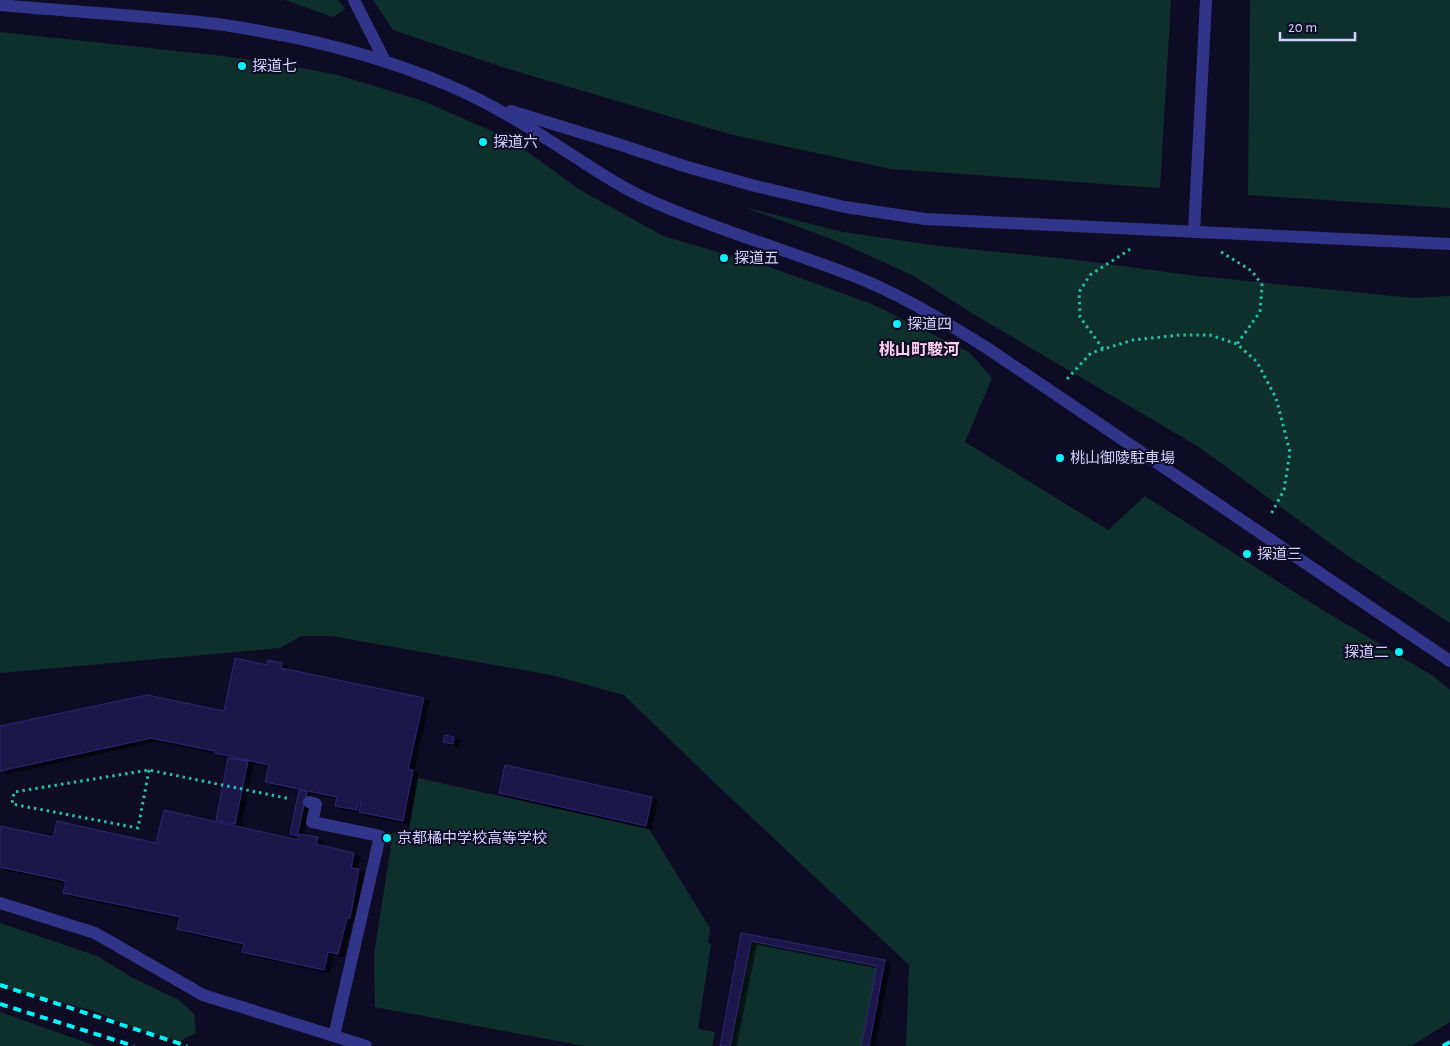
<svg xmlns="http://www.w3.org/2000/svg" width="1450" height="1046" font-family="'Alegreya Sans','Noto Sans JP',sans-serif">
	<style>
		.green { fill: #0e302c }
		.building { fill: #1c1648; stroke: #2f2577; filter: url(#shadow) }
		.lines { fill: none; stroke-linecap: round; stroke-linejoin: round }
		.path { stroke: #21c2ac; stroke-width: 3; stroke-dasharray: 2.5 4; stroke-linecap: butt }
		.minor { stroke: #313589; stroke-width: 12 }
		.rail { stroke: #00f5fb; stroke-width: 4; stroke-dasharray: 8 6; stroke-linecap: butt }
		.poi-dot { fill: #00f5fb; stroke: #0e0c25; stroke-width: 2 }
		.labels { text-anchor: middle; stroke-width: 4; stroke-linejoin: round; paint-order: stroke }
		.poi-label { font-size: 15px; fill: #d2d0ff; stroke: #0e0c25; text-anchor: start }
		.neighbourhood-label { font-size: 16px; font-weight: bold; fill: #ffd2f2; stroke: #0e0c25 }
	</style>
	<defs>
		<filter id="shadow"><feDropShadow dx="5.5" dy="3" stdDeviation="0" flood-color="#0009"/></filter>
	</defs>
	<rect width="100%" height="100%" fill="#0e0c25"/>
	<!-- green -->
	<path class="green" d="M285,0H338L345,9L333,17Z
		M373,0H1171L1160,188L891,169L729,134L502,67L393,30Z
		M1250,0H1450V208L1248,195Z
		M0,32L214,55L275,63L338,75L423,101L510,139L580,190L663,236L772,268L872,304L970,353L992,378L965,442L1108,530L1145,496L1316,606L1433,676L1450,690V1022L1411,1046H906L909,965L719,787L624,695L551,675L332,636H301L280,648L0,673Z
		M744,207L843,232L939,246L1068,259L1198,276L1412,298L1450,296V623L1345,554L1199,447L975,315L912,275L837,241Z
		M418,778L649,829L710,928L708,943L711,944L698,1029L715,1032L712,1046H585L375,1007L374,955L393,833L408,836Z
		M0,923L97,956L133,978L179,1000L194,1014L196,1033L180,1041L146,1032L91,1010L0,987Z
		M751,941L877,966L861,1046H730Z
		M0,1012L96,1046H0Z"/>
	<!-- building -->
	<path class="building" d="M235,658L267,665L268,660L282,663L281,668L424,698L408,769L413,770L403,821L359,812L361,803L359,802L357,810L335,806L337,797L265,782L269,765L215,753V751L151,738L0,771V726L147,695L224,711Z
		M445,735L454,737L453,744L443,742Z
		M228,758L248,761L235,824L216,820Z
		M505,765L652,797L646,826L499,793Z
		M299,790L307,792L297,836L290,834Z
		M164,810L298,840L299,834L318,837L316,844L354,853L351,868L359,869L350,918H347L338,954L328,952L324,970L242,952L244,944L177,929L180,917L63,893L66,881L0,867V826L53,837L57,821L156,843Z
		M741,933L885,960L869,1046H861L877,966L751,941L730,1046H720Z"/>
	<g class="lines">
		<!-- path -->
		<path class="path" d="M1221,252L1252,271L1262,285L1260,312L1237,344
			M1103,349L1080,317L1079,292L1090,275L1132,248
			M1067,379L1091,353L1133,340L1180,335H1210L1237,344L1257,362L1276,398L1290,452L1284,490L1270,516
			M149,770L138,828L12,804L14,792L149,770L291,799"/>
		<!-- minor -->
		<path class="minor" d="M354,0L385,61
			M0,5C72,12 145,15 217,24C233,26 249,29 265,32C328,43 389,60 448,85C486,101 521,122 555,144C588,165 620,188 656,203C720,231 787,250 851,275C899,293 943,321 987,348L1450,661
			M511,111L618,144L684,166L755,186L845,207L925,219L1450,244
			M1194,232L1206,0
			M309,802L316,804L312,822L380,836L334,1036
			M0,903L95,933L203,995L366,1046"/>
		<!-- rail -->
		<path class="rail" d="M0,985L187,1046
			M0,1004L134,1046
			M1443,1046L1450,1042"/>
	</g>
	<!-- markers -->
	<g class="poi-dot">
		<circle cx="242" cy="66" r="5"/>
		<circle cx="483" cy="142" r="5"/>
		<circle cx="724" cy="258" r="5"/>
		<circle cx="897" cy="324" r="5"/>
		<circle cx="1060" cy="458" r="5"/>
		<circle cx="1247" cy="554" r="5"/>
		<circle cx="1399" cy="652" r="5"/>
		<circle cx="387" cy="838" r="5"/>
	</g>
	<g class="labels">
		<!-- poi labels -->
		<g class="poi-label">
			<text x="252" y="71">探道七</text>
			<text x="493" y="147">探道六</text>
			<text x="734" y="263">探道五</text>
			<text x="907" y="329">探道四</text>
			<text x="1070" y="463">桃山御陵駐車場</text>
			<text x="1257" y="559">探道三</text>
			<text x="1389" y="657" text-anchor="end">探道二</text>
			<text x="397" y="843">京都橘中学校高等学校</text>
		</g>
		<!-- neighbourhood labels -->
		<g class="neighbourhood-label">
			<text x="919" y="355">桃山町駿河</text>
		</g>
	</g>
	<!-- scale -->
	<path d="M1280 32v8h75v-8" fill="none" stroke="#d2d0ff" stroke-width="2.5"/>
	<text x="1288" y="32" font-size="15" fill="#d2d0ff" stroke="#0e0c25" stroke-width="4" paint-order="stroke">20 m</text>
</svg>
